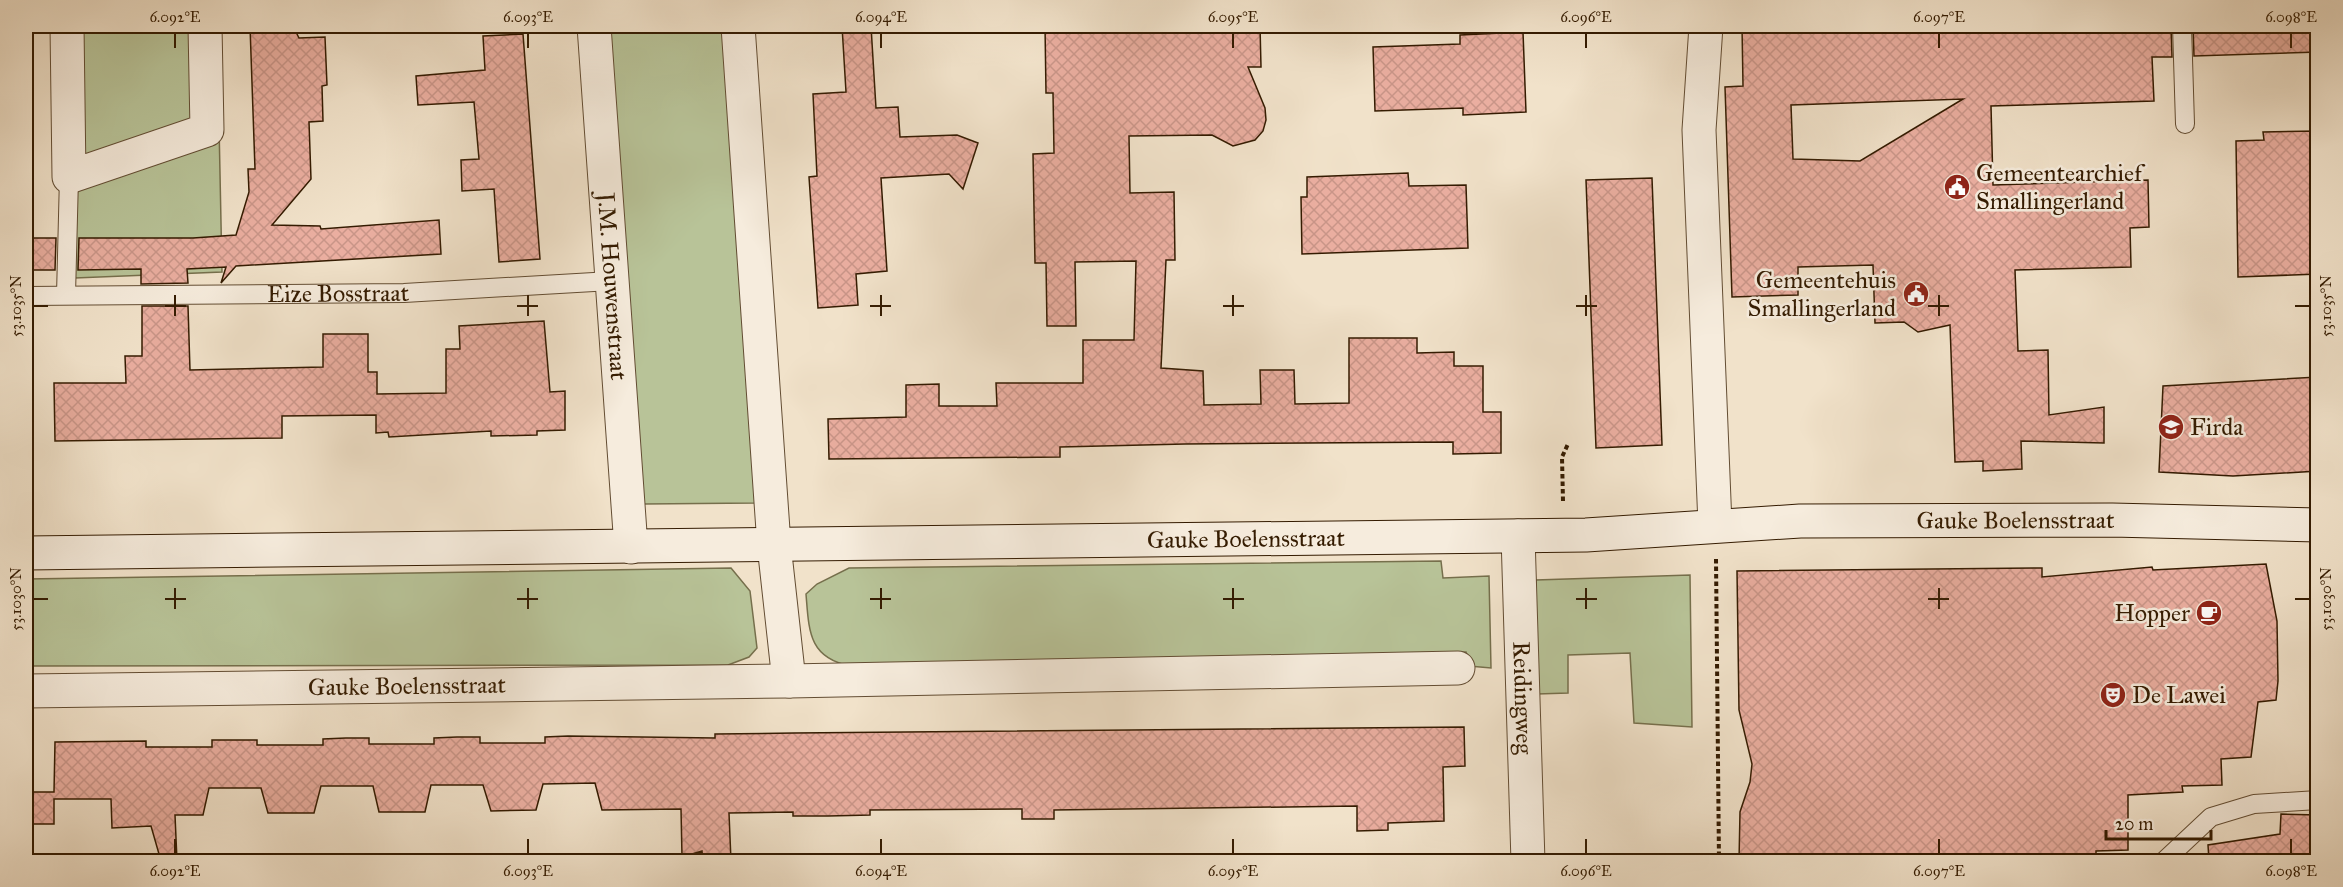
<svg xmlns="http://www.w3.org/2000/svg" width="2343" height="887" font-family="'IM FELL Great Primer',serif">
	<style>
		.grass { fill: #b8c398; stroke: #766f4c; stroke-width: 1.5 }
		.building { fill: url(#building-cross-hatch); stroke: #341b01; stroke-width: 1.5; fill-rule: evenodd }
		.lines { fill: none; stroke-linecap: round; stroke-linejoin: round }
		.lane-casing { stroke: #634d33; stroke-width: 20 }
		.street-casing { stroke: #634d33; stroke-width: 35 }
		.secondary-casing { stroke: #341b01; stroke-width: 35 }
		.path { stroke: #341b01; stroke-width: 4; stroke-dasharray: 4.5 3; stroke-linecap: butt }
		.lane { stroke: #f6ecdd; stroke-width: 18 }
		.street { stroke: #f6ecdd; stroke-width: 33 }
		.secondary { stroke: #f6ecdd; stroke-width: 33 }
		.ticks { fill: none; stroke: #341b01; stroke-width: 2 }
		.labels { text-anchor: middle; stroke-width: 5; stroke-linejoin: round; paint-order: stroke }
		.poi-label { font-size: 24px; fill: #341b01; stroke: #f6ecdd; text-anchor: start }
		.street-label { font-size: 24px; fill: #341b01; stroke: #f6ecdd }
		.neatline { fill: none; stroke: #341b01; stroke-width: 2 }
		.ticks-label { font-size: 15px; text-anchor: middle; fill: #341b01 }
	</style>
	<defs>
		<pattern id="building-cross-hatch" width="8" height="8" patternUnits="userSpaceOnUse" patternTransform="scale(1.5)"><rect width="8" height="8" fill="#eaaea0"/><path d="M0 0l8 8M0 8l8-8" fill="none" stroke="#c99588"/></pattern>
	</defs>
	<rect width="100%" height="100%" fill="#f1e2ca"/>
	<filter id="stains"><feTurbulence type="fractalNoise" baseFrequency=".00333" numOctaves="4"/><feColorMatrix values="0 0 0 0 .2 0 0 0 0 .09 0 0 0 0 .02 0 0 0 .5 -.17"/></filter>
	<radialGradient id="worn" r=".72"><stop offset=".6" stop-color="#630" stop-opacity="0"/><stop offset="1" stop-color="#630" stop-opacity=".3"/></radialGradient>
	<!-- grass -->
	<path class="grass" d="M72,26H217L222,272L75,278Z
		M610,26H723L755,503L644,504Z
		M1441,561L1443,578L1489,576L1491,668L1469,666L1466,652L851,666C808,658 809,630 806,594L817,584L849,568Z
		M731,568L750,591L757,648L749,657L728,665L26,666V579Z
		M1690,575L1692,727L1634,723L1630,653L1568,655V693L1537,694L1536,580Z"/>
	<!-- building -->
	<path class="building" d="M250,26H293L299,38L325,37L327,85L322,86L323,121L309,122L311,179L272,225L320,226L321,229L439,220L441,254L236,266L221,283L226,267L187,269L188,283L141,284V269L78,270L79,238H193L236,235L249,192L248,169H255Z
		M842,26H871L876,108L898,107L900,137L957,135L978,143L963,189L949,174L881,178L887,271L856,274L858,305L818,308L809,177L817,176L813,94L846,92Z
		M1045,26H1260L1261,67H1248L1265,108L1266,120L1263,131L1255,140L1233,146L1212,135L1129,136L1130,193L1174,192L1175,260H1166L1161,368L1203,371L1204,405L1261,404L1260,370H1294L1295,404L1349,403V338H1417V353L1454,352V366H1483V412H1501V453L1453,454V442L1185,444L1060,447V457L829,459L828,419L906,417V385L939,384V406H997L996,383H1083V340H1134L1136,261L1075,262L1076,326H1047L1046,263H1035L1033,154L1054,153L1053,93H1046Z
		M1742,26H2171L2172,57H2152L2154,101L1991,106L1993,185L2148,180L2149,227L2130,228L2131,267L2015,270L2018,351L2048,350L2049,415L2104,407V443L2021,441L2022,469L1983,471V461L1955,462L1950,325L1918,332L1904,322L1875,323L1873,265L1798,267V295L1732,297L1725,87L1743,86ZM1963,99L1860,161L1793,159L1791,105Z
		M2193,26H2318V52L2194,56Z
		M1523,32L1526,112L1463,115V108L1375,111L1373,47L1460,44V35Z
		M523,34L540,259L499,262L494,189L462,191L461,160L479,159L474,102L418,105L416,76L485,70L483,36Z
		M2318,131V274L2238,277L2236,141L2264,140L2263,132Z
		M1408,173L1409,186L1466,185L1468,248L1302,254L1301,197H1307V177Z
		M1652,178L1662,445L1596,448L1586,180Z
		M26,238H56L55,270H26Z
		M142,306H188L190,370L323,367V334H368V372H377V394L446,393V349H460L459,326L544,321L550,392L565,391V430L537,431V435L491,436V431L389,437L388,432L376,433V415L282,416V438L55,441L54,383H126L125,356H142Z
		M2318,377V471L2233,476L2159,472L2163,386Z
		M2266,564L2277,621L2278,681L2276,700L2258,702L2251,757L2221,759L2222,785L2182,786L2183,792L2128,795V850L2096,851V861H1739L1740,812L1750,782L1752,764L1739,710L1737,571L2042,568V577L2152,567L2153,570Z
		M1464,727L1465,766L1443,767L1444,821L1388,823V830L1357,831V806L1054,810V819H1022V809L870,810V815L828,816H793V812L729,813L731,861H703L702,851L682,857L681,809L602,810L595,783L543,784L536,810L491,811L483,785H431L425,812H379L373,786H321L314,813H268L261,788H209L203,815H175L177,861H161L151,826L112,828L111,799H54V824H26V792H54L55,742L146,741V747H212V740H257V745H323V739L346,738H369V744H434V738L457,737H480V743H545V737L568,736L715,738V734L794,733Z
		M2281,814L2318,815V861H2209L2208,845L2280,834Z"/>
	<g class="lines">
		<!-- lane casing -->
		<g class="lane-casing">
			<g id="lane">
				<path d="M2182,26L2185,124"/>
				<path d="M66,295L69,177"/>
				<path id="s1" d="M26,296L404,293L611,281"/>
				<path d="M2163,862L2211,817L2254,804L2318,800"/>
			</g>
		</g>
		<!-- street casing -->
		<g class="street-casing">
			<g id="street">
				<path d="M67,26L69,177L207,130L205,26"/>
				<path id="s2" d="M594,26L631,547"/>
				<path d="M738,26L774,545L789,681"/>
				<path d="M1706,26L1699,130L1715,525"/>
				<path id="s3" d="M1518,536L1528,862"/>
				<path id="s4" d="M26,691L789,681L1458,668"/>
			</g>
		</g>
		<!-- secondary casing -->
		<g class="secondary-casing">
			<g id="secondary">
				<path id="s5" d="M26,553L1586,535L1800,521L2112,520L2318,525"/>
			</g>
		</g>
		<!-- path -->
		<path class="path" d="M1563,501L1562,457L1568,444
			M1716,559L1719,862"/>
		<!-- lane -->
		<use href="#lane" class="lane"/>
		<!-- street -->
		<use href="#street" class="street"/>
		<!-- secondary -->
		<use href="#secondary" class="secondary"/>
	</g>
	<!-- ticks -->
	<path class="ticks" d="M175,33V48M528,33V48M881,33V48M1233,33V48M1586,33V48M1939,33V48M2291,33V48M175,295V316M528,295V316M881,295V316M1233,295V316M1586,295V316M1939,295V316M33,306H48M165,306H186M517,306H538M870,306H891M1223,306H1244M1576,306H1597M1928,306H1949M2295,306H2310M175,588V609M528,588V609M881,588V609M1233,588V609M1586,588V609M1939,588V609M33,599H48M165,599H186M517,599H538M870,599H891M1223,599H1244M1576,599H1597M1928,599H1949M2295,599H2310M175,839V854M528,839V854M881,839V854M1233,839V854M1586,839V854M1939,839V854M2291,839V854"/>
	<!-- icons -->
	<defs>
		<g id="civic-disc" transform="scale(1.35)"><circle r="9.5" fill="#8f2418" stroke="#f6ecdd"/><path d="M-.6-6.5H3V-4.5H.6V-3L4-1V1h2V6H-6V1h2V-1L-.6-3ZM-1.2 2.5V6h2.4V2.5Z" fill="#fff"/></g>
		<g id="university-disc" transform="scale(1.35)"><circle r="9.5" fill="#8f2418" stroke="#f6ecdd"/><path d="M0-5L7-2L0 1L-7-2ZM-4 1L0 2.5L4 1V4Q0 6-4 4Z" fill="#fff"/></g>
		<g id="cafe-disc" transform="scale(1.35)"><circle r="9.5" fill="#8f2418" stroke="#f6ecdd"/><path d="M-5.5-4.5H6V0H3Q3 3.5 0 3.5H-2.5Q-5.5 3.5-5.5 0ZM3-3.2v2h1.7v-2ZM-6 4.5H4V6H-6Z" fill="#fff"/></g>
		<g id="theatre-disc" transform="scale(1.35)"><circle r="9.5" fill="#8f2418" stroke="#f6ecdd"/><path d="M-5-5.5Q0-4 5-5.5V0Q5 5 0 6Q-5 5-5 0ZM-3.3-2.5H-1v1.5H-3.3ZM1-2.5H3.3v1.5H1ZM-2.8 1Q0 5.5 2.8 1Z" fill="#fff"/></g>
	</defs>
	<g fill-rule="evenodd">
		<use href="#civic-disc" x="1957" y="187"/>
		<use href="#civic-disc" x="1916" y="294"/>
		<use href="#university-disc" x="2171" y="427"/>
		<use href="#cafe-disc" x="2209" y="613"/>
		<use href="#theatre-disc" x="2113" y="695"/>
	</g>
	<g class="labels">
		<!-- poi labels -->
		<g class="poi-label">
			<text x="1976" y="181">Gemeentearchief<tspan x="1976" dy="28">Smallingerland</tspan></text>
			<text x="1896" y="288" text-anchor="end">Gemeentehuis<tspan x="1896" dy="28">Smallingerland</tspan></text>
			<text x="2190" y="435">Firda</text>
			<text x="2190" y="621" text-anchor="end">Hopper</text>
			<text x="2132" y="703">De Lawei</text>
		</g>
		<!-- street labels -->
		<g class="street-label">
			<text dy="8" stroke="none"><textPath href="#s2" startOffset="261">J.M. Houwenstraat</textPath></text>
			<text dy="8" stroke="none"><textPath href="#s1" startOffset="312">Eize Bosstraat</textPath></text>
			<text dy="8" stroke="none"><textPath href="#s5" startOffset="1990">Gauke Boelensstraat</textPath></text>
			<text dy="8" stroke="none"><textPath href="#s5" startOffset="1220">Gauke Boelensstraat</textPath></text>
			<text dy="8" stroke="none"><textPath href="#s4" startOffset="381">Gauke Boelensstraat</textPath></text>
			<text dy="8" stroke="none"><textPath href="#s3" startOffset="162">Reidingweg</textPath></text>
		</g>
	</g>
	<!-- margin -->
	<rect width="2343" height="887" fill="none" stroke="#f1e2ca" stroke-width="66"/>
	<!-- scale -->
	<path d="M2106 830v9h105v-9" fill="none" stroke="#341b01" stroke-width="3"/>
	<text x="2115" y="830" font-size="18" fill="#341b01" stroke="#f6ecdd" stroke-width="4.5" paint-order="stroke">20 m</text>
	<rect x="33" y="33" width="2277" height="821" class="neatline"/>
	<g class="ticks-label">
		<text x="175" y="22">6.092°E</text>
		<text x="528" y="22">6.093°E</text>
		<text x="881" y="22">6.094°E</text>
		<text x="1233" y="22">6.095°E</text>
		<text x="1586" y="22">6.096°E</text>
		<text x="1939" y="22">6.097°E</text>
		<text x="2291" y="22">6.098°E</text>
		<text transform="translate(16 306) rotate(-90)" y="5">53.1035°N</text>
		<text transform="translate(2326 306) rotate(-90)" y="5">53.1035°N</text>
		<text transform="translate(16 599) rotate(-90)" y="5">53.1030°N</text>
		<text transform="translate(2326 599) rotate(-90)" y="5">53.1030°N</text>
		<text x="175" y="876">6.092°E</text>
		<text x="528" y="876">6.093°E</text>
		<text x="881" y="876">6.094°E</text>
		<text x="1233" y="876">6.095°E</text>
		<text x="1586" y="876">6.096°E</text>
		<text x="1939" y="876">6.097°E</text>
		<text x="2291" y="876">6.098°E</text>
	</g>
	<rect width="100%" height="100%" filter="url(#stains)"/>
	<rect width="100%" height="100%" fill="url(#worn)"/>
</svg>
